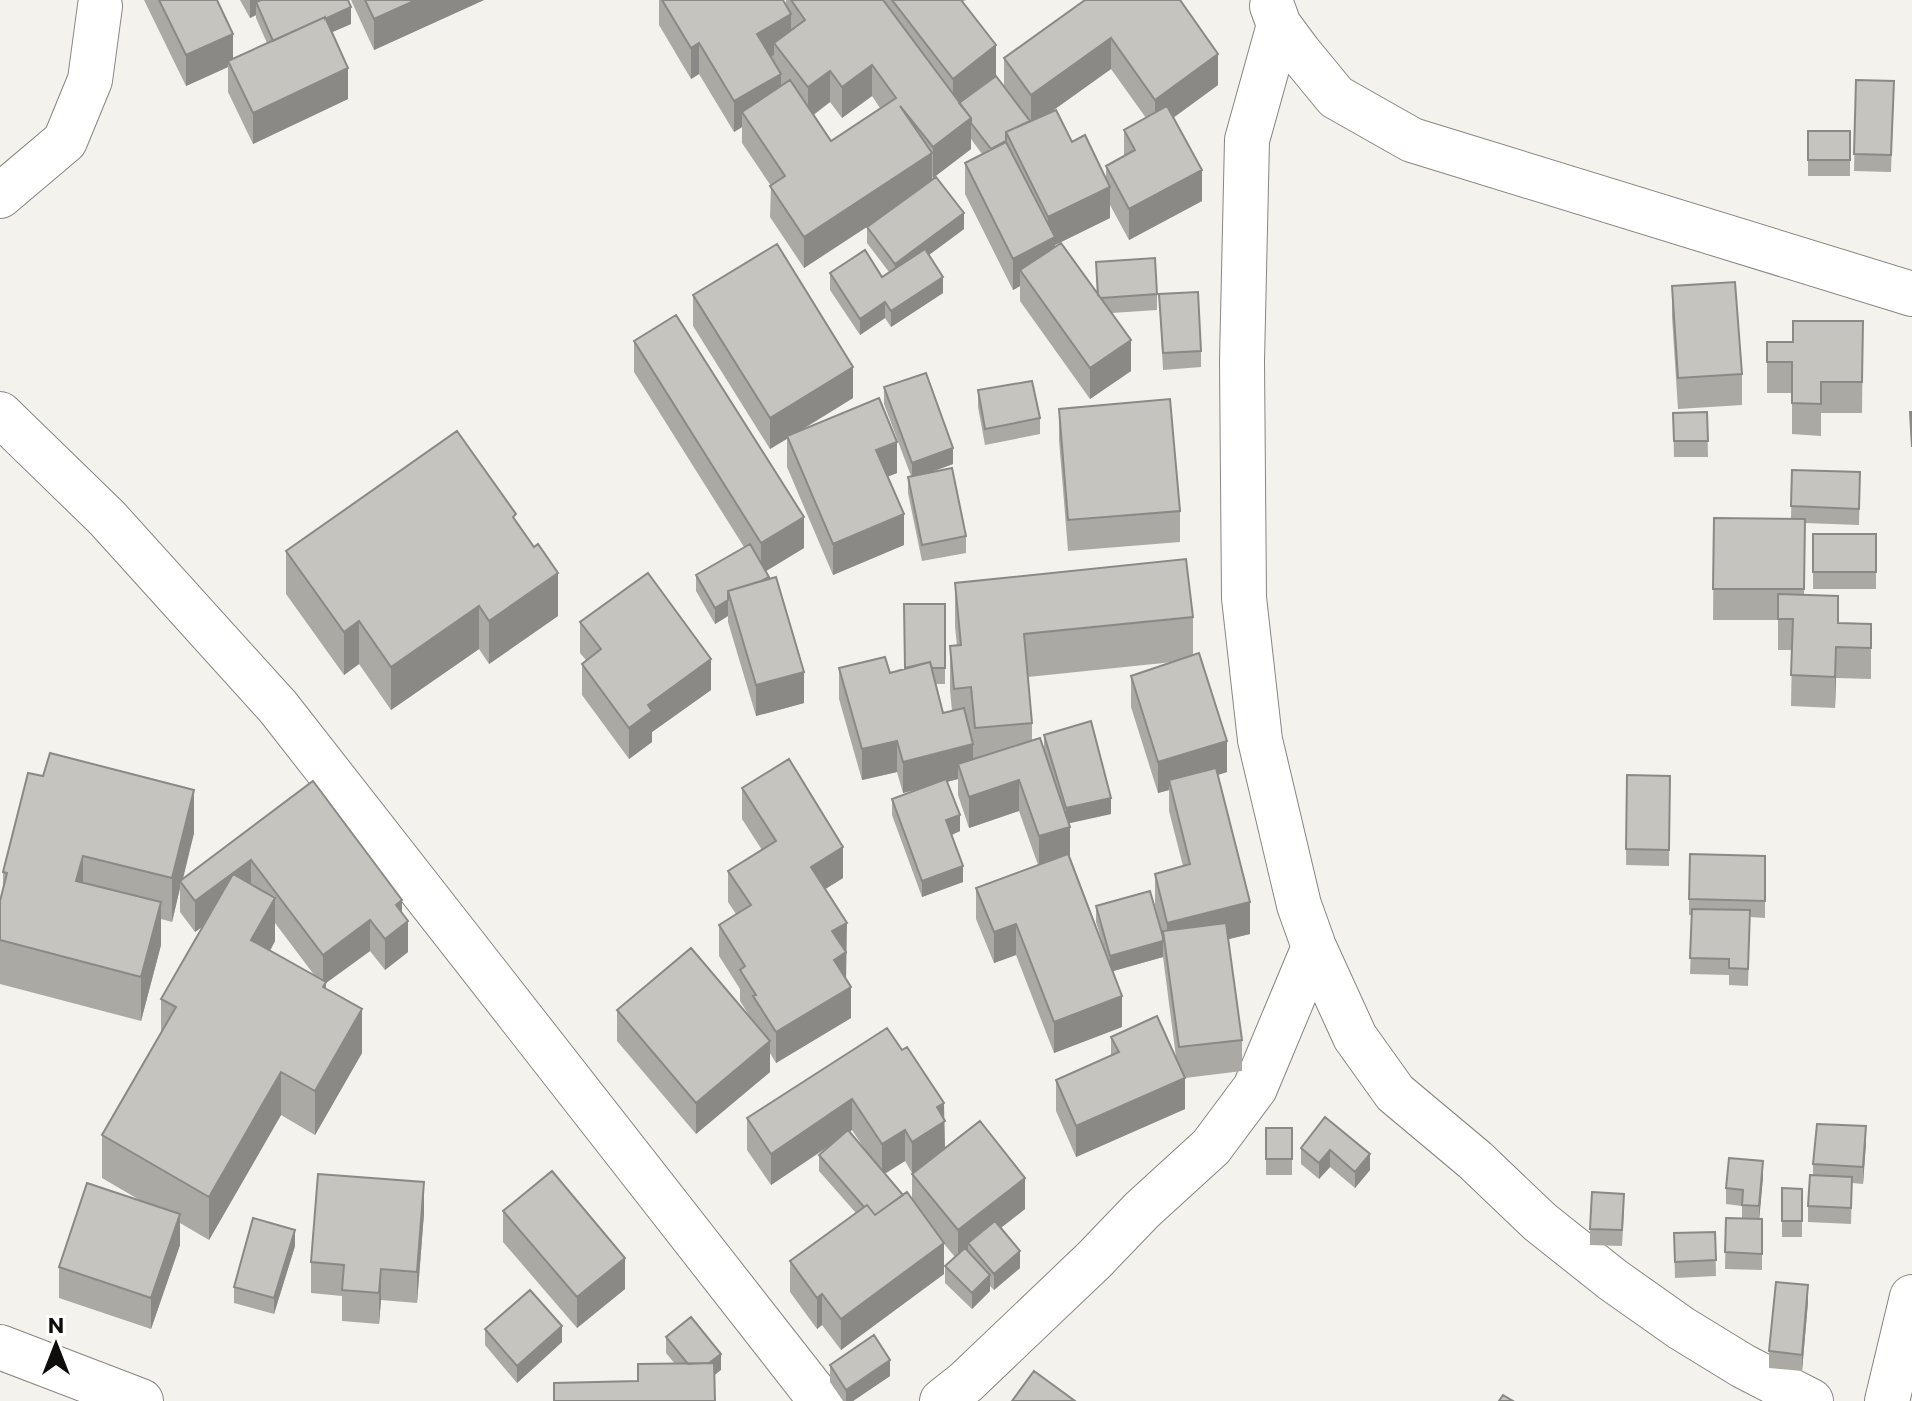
<svg xmlns="http://www.w3.org/2000/svg" width="1912" height="1401" font-family="Commissioner,sans-serif">
	<style>
		.lines { fill: none; stroke-linecap: round; stroke-linejoin: round }
		.street-casing { stroke: #888682; stroke-width: 46 }
		.secondary-casing { stroke: #888682; stroke-width: 46 }
		.street { stroke: #fff; stroke-width: 44 }
		.secondary { stroke: #fff; stroke-width: 44 }
		.wall { fill: #aaa9a4; fill-rule: evenodd }
		.shaded-wall { fill: #8b8986 }
		.building { fill: #c6c4bf; stroke: #8b8986; stroke-width: 2 }
	</style>
	<rect width="100%" height="100%" fill="#f4f2ed"/>
	<g class="lines">
		<!-- street casing -->
		<g class="street-casing">
			<path id="street" d="M1272,6L1279,25L1299,52L1336,97L1412,140L1912,294
				M1279,25L1247,140L1242,361L1244,598L1260,740L1299,905L1314,947L1355,1037L1395,1093L1475,1160L1540,1222L1613,1280L1681,1328L1743,1366L1811,1401
				M0,196L65,141L90,80L100,6
				M0,414L107,518L278,707L821,1401
				M0,1347L141,1401
				M942,1401L966,1382L1095,1259L1142,1210L1211,1147L1255,1088L1314,947"/>
		</g>
		<!-- secondary casing -->
		<g class="secondary-casing">
			<path id="secondary" d="M1887,1401L1912,1297"/>
		</g>
		<!-- street -->
		<use href="#street" class="street"/>
		<!-- secondary -->
		<use href="#secondary" class="secondary"/>
	</g>
	<!-- wall -->
	<path class="wall" d="M144,0H217L233,59L267,43L256,18V15L250,18L240,0H348L351,24L332,32L348,99L253,144L228,92V67L186,86Z
		M351,0H484L374,50Z
		M659,0H783L786,5V0H966L962,2L996,76L1004,87V58L1085,0L1218,85L1173,118L1202,201L1129,240L1110,205V218L1055,245V247L1097,293L1096,262L1157,294V310L1112,313L1131,371L1090,399L1020,301V286L1013,290L965,194V163L982,154L971,139V149L933,178L932,177V180L964,229L929,255L943,293L891,327L885,318L860,335L830,290V273L882,277L889,272L867,243V227L804,268L770,217L771,186L742,143V127L734,132L699,74L691,79L659,25ZM1111,69L1146,118L1124,130V156L1106,166V179L1072,142L1051,112ZM872,96L880,108L831,141L814,115L830,102L842,118Z
		M1856,80L1894,81L1891,172L1854,171Z
		M1808,131H1850V176H1808Z
		M1672,286L1742,374V405L1678,409L1672,317Z
		M1159,294L1201,351V367L1163,370Z
		M693,295L853,398L800,431L897,473L887,477L904,545L833,575L787,467V439L770,449L693,326Z
		M1863,321L1862,413H1821V436L1792,434V393H1767V342H1793Z
		M634,341L804,548L766,571L804,703L756,716L728,622V616L715,624L696,591V575L744,547L634,372Z
		M884,387L953,464L931,472L966,536V553L922,561L908,493V477L911,476L884,404Z
		M978,390L1040,418V434L985,445L978,407Z
		M1059,409L1180,511V542L1068,551L1059,440Z
		M1707,412L1708,457H1674L1673,413Z
		M1792,470L1860,472L1859,525L1805,523L1804,595L1838,623L1871,624V679L1836,678L1835,708L1791,706L1792,650H1778V620H1713L1714,518L1791,519Z
		M516,521L558,616L489,664L479,649L391,710L359,664L344,675L286,594V551Z
		M1813,534H1876V589H1813Z
		M955,583L1193,617V656L1227,772L1218,775L1250,934L1228,939L1242,1040V1071L1185,1078V1109L1076,1157L1056,1111V1080L1111,1056V1037L1176,1057L1163,957L1113,971L1122,1027L1054,1053L1016,955L994,963L976,919V888L1038,865L1019,811L969,828L958,795V779L947,782L960,831L952,835L963,882L922,897L892,815V799L921,788L903,793L897,772L862,780L839,699V668L890,673L904,669L945,604V684H936L943,713L952,711L950,690V646H957L955,626ZM1173,662L1131,676V707L1158,793L1169,790V811L1183,866L1155,874V905L1163,937L1096,906V922L1103,944L1070,856L1068,823L1111,814L1044,735V750L1032,740V723L1028,677Z
		M580,622L711,690L652,732V742L629,759L582,695V664L586,660L580,653Z
		M1627,775L1670,776L1669,866L1626,865Z
		M313,781L402,912L408,952L385,970L370,951L326,983V989L362,1053L315,1135L281,1115L209,1240L180,1223V1245L151,1329L59,1298V1267L143,1202L102,1178V1135L161,1033V999L202,927L195,932L180,912V888L172,922L161,919V945L141,1021L0,984V901L3,890V872L194,833L182,880ZM275,923L315,976L270,951L275,941Z
		M742,788L843,878L825,889L847,954H846V978L851,1018L776,1063L770,1053V1072L696,1134L617,1041V1010L752,1020L740,1001V989L719,956V925L736,914L728,902V871L762,850L742,819Z
		M1765,856V918L1750,917L1748,986L1729,985V975L1690,974L1692,915H1689V899Z
		M887,1028L944,1119L945,1148L1025,1209L1001,1228L1020,1268L994,1290L990,1286V1291L972,1309L945,1283V1266L955,1257L944,1244V1274L841,1350L822,1325L817,1329L790,1292V1261L856,1213L819,1171V1155L831,1145L771,1185L747,1150V1118ZM852,1130L868,1154L850,1132ZM905,1161L912,1173L918,1169L912,1174V1199L903,1195L885,1174Z
		M1325,1117L1370,1170L1355,1188L1330,1167L1319,1179L1301,1164V1148Z
		M1266,1128H1292V1175H1266Z
		M1866,1142L1863,1184L1852,1183L1851,1224L1808,1222V1206L1813,1175V1164Z
		M1763,1177L1759,1219H1762V1270L1725,1269L1726,1218L1742,1219V1206L1726,1204V1188Z
		M1782,1188L1802,1189V1237H1782Z
		M1624,1210L1622,1246L1590,1245V1229Z
		M503,1211L625,1289L577,1328L503,1242Z
		M424,1213L417,1303L381,1300L379,1324L342,1321V1296L311,1293V1262Z
		M1715,1232L1716,1276L1675,1278L1674,1233Z
		M295,1246L274,1314L234,1303V1287Z
		M1808,1302L1802,1371L1769,1368V1351Z
		M485,1329L562,1342L517,1383L485,1345Z
		M666,1337L721,1370L638,1381L675,1364L666,1353Z
		M830,1365L890,1376L853,1401H843L830,1382Z"/>
	<!-- shaded-wall -->
	<path class="shaded-wall" d="M250,0H285L256,2V15L250,18Z
		M416,0H484L374,50V19Z
		M351,7V24L273,58V41Z
		M791,14V45L774,43V55L757,65V34Z
		M233,34V65L228,61V67L186,86V55Z
		M1111,38V69L1031,126V95Z
		M699,43V74L691,79V48Z
		M996,45V76L953,110V79Z
		M1218,54V85L1155,131V100Z
		M872,65V96L842,118V87Z
		M348,68V99L253,144V113Z
		M830,71V102L808,118V87Z
		M781,74V105L742,112V127L734,132V101Z
		M971,118V149L933,178V147Z
		M932,153V184L804,268V237Z
		M1202,170V201L1129,240V209Z
		M1110,187V218L1055,245V268L1020,270V286L1013,290V259L1048,241V217Z
		M964,213V229L895,280V264Z
		M943,277V293L891,327V311Z
		M885,302V318L860,335V319Z
		M1131,340V371L1090,399V368Z
		M853,367V398L770,449V418Z
		M897,442V473L876,481V450Z
		M953,448V464L912,479V463Z
		M904,514V545L833,575V544Z
		M804,517V548L761,574V543Z
		M558,573V616L489,664V621Z
		M728,600V616L715,624V608Z
		M479,606V649L391,710V667Z
		M359,621V664L344,675V632Z
		M1836,647V678L1835,708V677Z
		M711,659V690L652,732V742L629,759V728L648,705Z
		M804,672V703L756,716V685Z
		M897,741V772L862,780V749Z
		M1227,741V772L1171,789L1169,780V790L1158,793V762Z
		M973,744V775L958,764V779L903,793V762Z
		M1019,780V811L969,828V797Z
		M194,790V833L182,883L180,881V888L172,922V878Z
		M1111,798V814L1066,824V808Z
		M960,815V831L946,837V820Z
		M1070,827V858L1039,868V836Z
		M843,847V878L811,898V867Z
		M83,856V899L76,881Z
		M251,860V891L195,932V901Z
		M963,866V882L922,897V881Z
		M275,898V941L251,984V940Z
		M402,900V925L408,921V952L385,970V939L396,905Z
		M161,902V945L141,1021V977Z
		M1250,902V934L1167,954V923Z
		M370,920V951L326,983V1025L323,986V955Z
		M847,923L846,984L834,991L832,931Z
		M1016,924V955L994,963V932Z
		M1163,941V957L1110,972V956Z
		M851,987V1018L776,1063V1032Z
		M1122,996V1027L1054,1053V1022Z
		M362,1009V1053L315,1135V1091Z
		M770,1041V1072L696,1134V1103Z
		M281,1072V1115L209,1240V1197Z
		M1185,1078V1109L1076,1157V1126Z
		M852,1099V1130L771,1185V1154Z
		M944,1103L945,1152L912,1173V1142L937,1107Z
		M1866,1126V1142L1863,1184V1167Z
		M905,1130V1161L882,1175V1144Z
		M1330,1150V1167L1319,1179V1163Z
		M1370,1154V1170L1355,1188V1172Z
		M1763,1161V1177L1759,1222V1206Z
		M1025,1178V1209L973,1249L968,1243V1254L958,1261V1230Z
		M424,1182V1213L417,1303V1272Z
		M180,1214V1245L151,1329V1298Z
		M295,1230V1246L274,1314V1298Z
		M944,1243V1274L841,1350V1319Z
		M1020,1251V1268L994,1290V1274Z
		M625,1258V1289L577,1328V1297Z
		M381,1269V1300L379,1324V1293Z
		M990,1275V1291L972,1309V1293Z
		M1808,1285V1302L1802,1371V1355Z
		M822,1294V1325L817,1329V1298Z
		M562,1326V1342L517,1383V1366Z
		M721,1354V1370L696,1390V1374Z
		M890,1360V1376L853,1401H846V1390Z"/>
	<!-- building -->
	<path class="building" d="M159,0H217L233,34L186,55Z
		M261,0H348L351,7L325,19V17L273,41L256,2Z
		M365,0H416L374,19Z
		M662,0H783L791,14L757,34L781,74L734,101L699,43L691,48Z
		M791,0H883L971,118L933,147L900,106L932,153L804,237L770,186L785,176L742,112L790,80L831,141L896,98L872,65L842,87L830,71L808,87L774,43L805,20Z
		M892,0H961L996,45L953,79Z
		M1085,0H1180L1218,54L1155,100L1111,38L1031,95L1004,58Z
		M325,17L348,68L253,113L228,61Z
		M996,76L1030,121L1006,132V141L991,149L971,123V118L959,103Z
		M1856,80L1894,81L1891,155L1854,154Z
		M1167,106L1202,170L1129,209L1106,166L1135,150L1124,130Z
		M1056,110L1072,142L1085,135L1110,187L1048,217L1006,132Z
		M1808,131H1850V160H1808Z
		M1006,142L1055,237L1013,259L965,163Z
		M936,177L964,213L895,264L867,227Z
		M1061,243L1131,340L1090,368L1020,270Z
		M777,244L853,367L770,418L693,295Z
		M925,249L943,277L891,311L885,302L860,319L830,273L865,250L882,277Z
		M1155,258L1157,294L1101,298L1098,295L1096,262Z
		M1735,282L1742,374L1678,378L1672,286Z
		M1198,292L1201,351L1163,353L1159,294Z
		M676,315L804,517L761,543L634,341Z
		M1793,321H1863L1862,382H1821V404L1792,403V362H1767V342H1793Z
		M926,373L953,448L912,463L884,387Z
		M1032,381L1040,418L985,429L978,390Z
		M879,398L897,442L876,450L904,514L833,544L787,436Z
		M1170,399L1180,511L1068,520L1059,409Z
		M1707,412L1708,441H1674L1673,413Z
		M1910,412H1912V447Z
		M457,431L516,514L513,517L534,547L538,544L558,573L489,621L479,606L391,667L359,621L344,632L286,551Z
		M952,468L966,536L922,545L908,477Z
		M1792,470L1860,472L1859,509L1791,506Z
		M1714,518L1805,519L1804,589H1713Z
		M1813,534H1876V572H1813Z
		M750,544L769,577L761,581L728,591V600L715,608L696,575Z
		M1186,559L1193,617L1024,634L1032,723L975,728L971,687L954,689L950,646L961,645L955,583Z
		M648,573L711,659L648,705L652,711L629,728L582,664L601,649L580,622Z
		M776,577L804,672L756,685L728,591Z
		M1778,594L1838,596V623L1871,624V648L1836,647L1835,677L1791,675L1793,619H1778Z
		M904,604H945V668H932L930,662L905,668Z
		M1199,653L1227,741L1158,762L1131,676Z
		M885,657L890,673L930,662L943,713L964,708L973,744L903,762L897,741L862,749L839,668Z
		M1091,721L1111,798L1066,808L1044,735Z
		M1040,738L1070,827L1039,836L1019,780L969,797L958,764Z
		M50,753L194,790L172,878L83,856L76,881L161,902L141,977L0,940V901L7,873L3,872L28,773L43,776Z
		M789,759L843,847L811,867L847,923L832,931L846,952L834,960L851,987L776,1032L753,996L756,995L740,970L745,966L719,925L751,905L728,871L776,841L742,788Z
		M1216,768L1250,902L1167,923L1155,874L1190,864L1169,780Z
		M1627,775L1670,776L1669,850L1626,849Z
		M946,779L960,815L946,820L963,866L922,881L892,799Z
		M313,781L402,900L396,905L408,921L385,939L370,920L323,955L251,860L195,901L180,881Z
		M1068,854L1122,996L1054,1022L1016,924L994,932L976,888Z
		M1690,854L1765,856V901L1689,899Z
		M233,874L275,898L251,940L326,982L323,987L362,1009L315,1091L281,1072L209,1197L102,1135L176,1007L161,999Z
		M1150,891L1163,937V941L1110,956L1096,906Z
		M1692,909L1750,910L1748,969L1729,968V959L1690,958Z
		M1226,923L1242,1040L1179,1047L1163,931Z
		M691,948L770,1041L696,1103L617,1010Z
		M1157,1016L1185,1078L1076,1126L1056,1080L1119,1052L1111,1037Z
		M887,1028L902,1050L907,1047L944,1103L937,1107L945,1121L912,1142L905,1130L882,1144L852,1099L771,1154L747,1118Z
		M1325,1117L1370,1154L1355,1172L1330,1150L1319,1163L1301,1148Z
		M980,1121L1025,1178L958,1230L912,1174Z
		M1817,1124L1866,1126L1863,1167L1813,1164Z
		M1266,1128H1292V1159H1266Z
		M848,1130L903,1195L875,1215L867,1205L864,1207L819,1155Z
		M1729,1158L1763,1161L1759,1206L1742,1205L1743,1190L1726,1188Z
		M552,1171L625,1258L577,1297L503,1211Z
		M318,1174L424,1182L417,1272L381,1269L379,1293L342,1290L344,1265L311,1262Z
		M1810,1175L1852,1177L1851,1208L1808,1206Z
		M87,1183L180,1214L151,1298L59,1267Z
		M1782,1188L1802,1189V1221H1782Z
		M907,1192L944,1243L841,1319L822,1294L817,1298L790,1261L867,1205L875,1215Z
		M1592,1192L1624,1194L1622,1230L1590,1229Z
		M253,1218L295,1230L274,1298L234,1287Z
		M1726,1218L1762,1219V1254L1725,1252Z
		M995,1221L1020,1251L994,1274L968,1243Z
		M1715,1232L1716,1260L1675,1262L1674,1233Z
		M965,1248L990,1275L972,1293L945,1266Z
		M1776,1282L1808,1285L1802,1355L1769,1351Z
		M530,1290L562,1326L517,1366L485,1329Z
		M691,1317L721,1354L709,1363L688,1364L666,1337Z
		M874,1335L890,1360L846,1390L830,1365Z
		M714,1363L715,1401H554V1383L638,1381V1364Z
		M1034,1371L1075,1401H1012Z
		M1503,1395L1513,1401H1499Z"/>
	<!-- north arrow -->
	<g transform="translate(56 1345)" stroke="#ffffff" stroke-width="6" paint-order="stroke">
	<path d="M0-6L14 30L0 20L-14 30Z" fill="#0e0d0b"/>
	<text y="-12" font-size="22" font-weight="bold" text-anchor="middle" fill="#0e0d0b">N</text>
	</g>
</svg>
